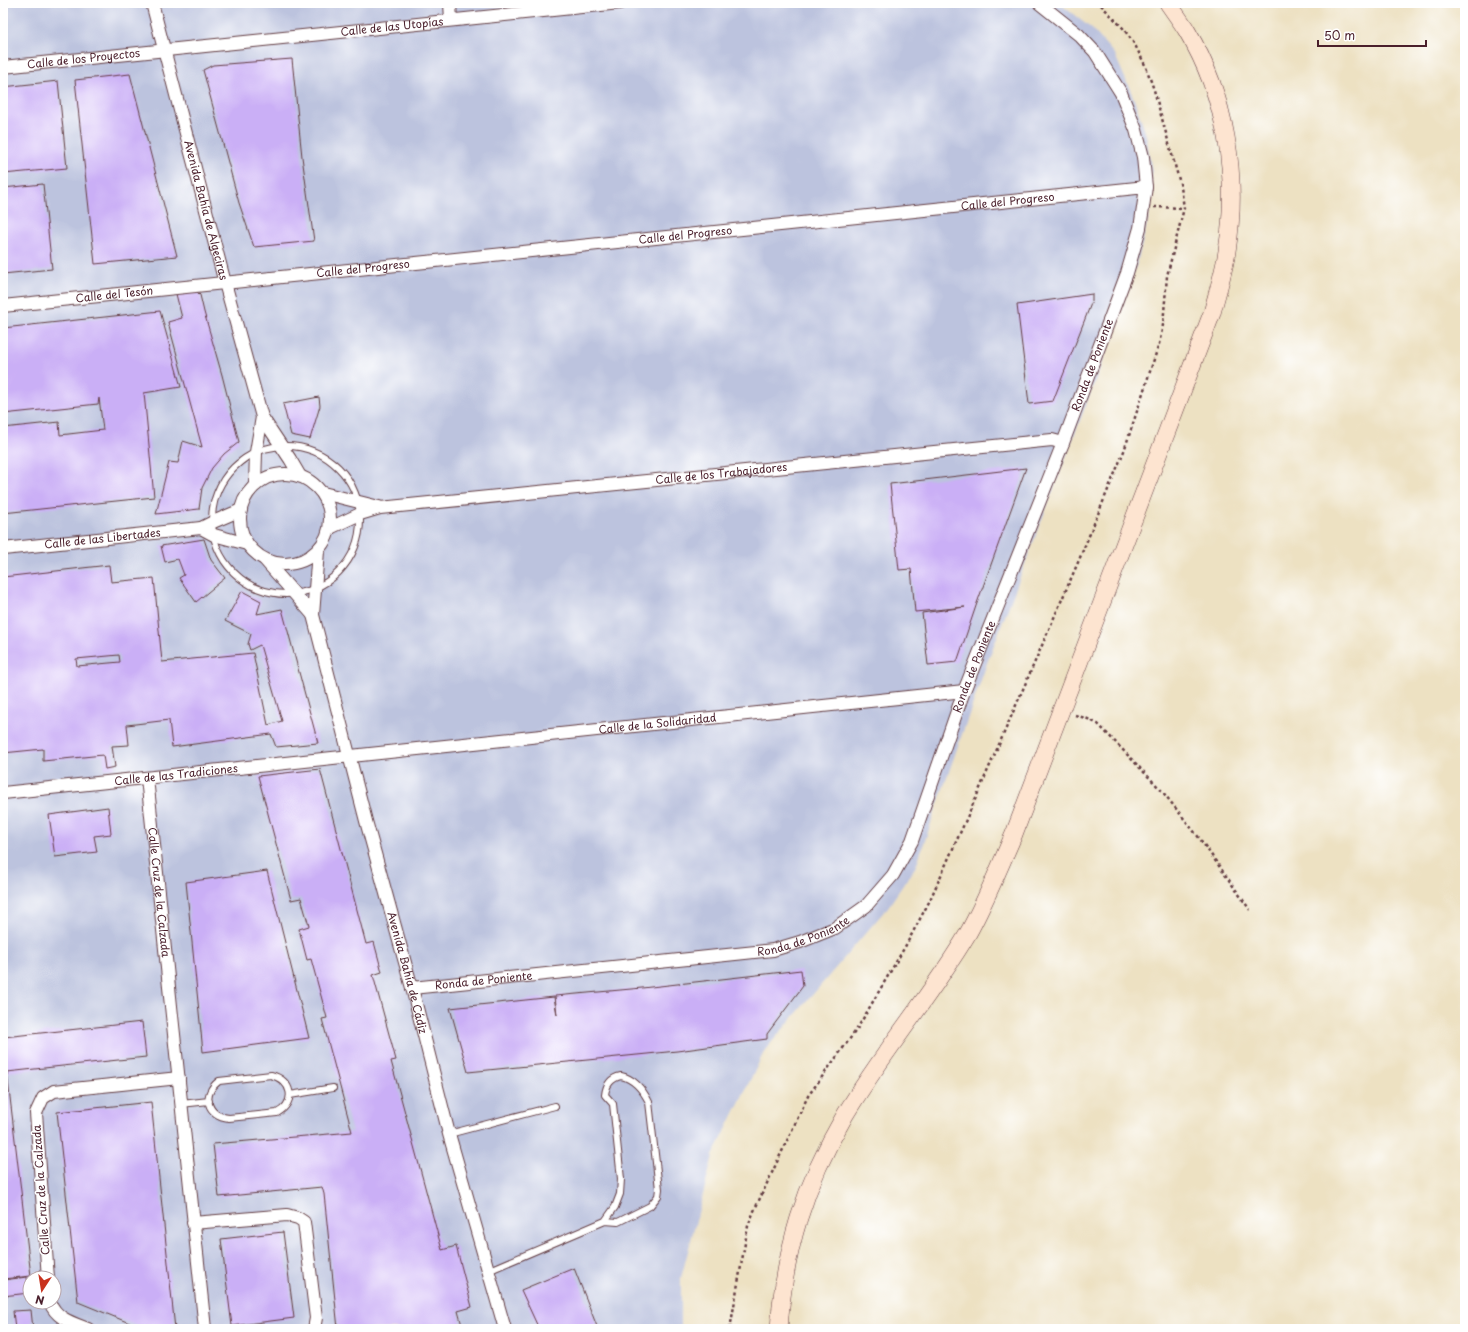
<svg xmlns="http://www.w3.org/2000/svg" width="1468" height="1332" font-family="'Playpen Sans',sans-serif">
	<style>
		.industrial { fill: #bcc3de; fill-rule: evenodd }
		.building { fill: #caaff6; fill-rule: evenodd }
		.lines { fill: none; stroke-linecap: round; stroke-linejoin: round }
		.service-casing { stroke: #623c42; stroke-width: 8 }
		.minor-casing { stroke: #623c42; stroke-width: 14 }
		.secondary-casing { stroke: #623c42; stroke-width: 18 }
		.path { stroke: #623c42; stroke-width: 2.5; stroke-dasharray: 3 3; stroke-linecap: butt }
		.service { stroke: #fff; stroke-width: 6 }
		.minor { stroke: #fff; stroke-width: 12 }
		.secondary { stroke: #fde4d0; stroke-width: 17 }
		.labels { text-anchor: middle; stroke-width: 3; stroke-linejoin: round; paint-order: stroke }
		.street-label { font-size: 11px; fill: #4a1f2b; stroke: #fff }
	</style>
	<rect width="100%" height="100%" fill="#fff"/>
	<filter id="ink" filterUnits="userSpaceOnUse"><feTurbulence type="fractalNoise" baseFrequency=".025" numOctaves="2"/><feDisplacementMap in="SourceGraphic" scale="8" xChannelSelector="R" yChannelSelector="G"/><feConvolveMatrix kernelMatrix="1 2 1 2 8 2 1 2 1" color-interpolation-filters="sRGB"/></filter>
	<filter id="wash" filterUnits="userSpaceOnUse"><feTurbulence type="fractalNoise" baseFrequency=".012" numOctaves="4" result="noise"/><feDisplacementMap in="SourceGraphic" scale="16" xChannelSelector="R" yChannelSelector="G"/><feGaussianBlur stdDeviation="0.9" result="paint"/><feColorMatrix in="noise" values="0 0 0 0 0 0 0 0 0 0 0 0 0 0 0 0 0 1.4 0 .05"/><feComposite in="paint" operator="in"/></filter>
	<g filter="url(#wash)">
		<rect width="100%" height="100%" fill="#ede1c2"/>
		<!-- industrial -->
		<path class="industrial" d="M3,3H1059L1092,29L1115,55L1134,99L1146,135L1152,173L1149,216L1137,263L1110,342L987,663L916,866L888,907L765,1050L713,1156L681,1278V1329H3ZM30,1278H54V1302H30Z"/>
		<g id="blocks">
			<!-- building -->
			<path class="building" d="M292,59L302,157L314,241L254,247L239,203L203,70L213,65Z
				M130,74L177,256L95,264L75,80Z
				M58,81L67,168L3,174V87Z
				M43,184L52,269L3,274V188Z
				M196,291L200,295L204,312L222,375L239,442L224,454L212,468L202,488L199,509L156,514L169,462L178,463L183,441L202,447L168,322L182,318L176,294Z
				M1092,294V301L1053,401L1029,404L1017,305Z
				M160,311L181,387L144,393L154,497L3,513V428L59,422L60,435L103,430L99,398L98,404L3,414V328Z
				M319,397L320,406L310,439L291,435L283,404Z
				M1026,468L976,606L957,662L928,665L922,613L965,607L915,612L911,569L899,570L890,484Z
				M204,539L211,560L225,578L196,602L179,578L184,575L178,559L165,562L161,546Z
				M109,565L111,582L154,578L162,662L253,653L268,725L282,721L260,645L250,650L248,644L251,634L225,621L242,591L261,601L257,614L282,609L318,743L276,747L271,734L172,747L169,720L127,725L129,745L112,746L115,767L105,769L103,755L43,761V749L3,753V577ZM119,655L120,662L77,666L76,659Z
				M320,769L366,944L374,942L382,972L373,975L396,1060L391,1061L442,1250L456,1246L472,1307L458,1311L463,1329H338L324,1194L322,1187L219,1197L213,1144L352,1132L322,1019L327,1018L311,959L307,960L299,929L309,926L301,898L291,900L258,776Z
				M108,807L111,834L94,836L97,852L55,857L49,815Z
				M267,871L309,1038L203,1052L186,882Z
				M801,970L803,986L767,1034V1039L677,1051L468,1072L450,1008L554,997L557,1015L555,996L642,988Z
				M142,1022L146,1057L7,1072L31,1276L3,1279V1048H5L4,1037Z
				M151,1102L175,1329H144L78,1302L57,1112Z
				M283,1232L294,1318L232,1326L221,1239Z
				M574,1268L598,1329H539L521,1290Z
				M27,1277L29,1293L3,1296V1280Z
				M31,1310L33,1329H15L13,1311Z"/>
		</g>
	</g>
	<g filter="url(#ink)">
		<use href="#blocks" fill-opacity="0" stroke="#623c42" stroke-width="1"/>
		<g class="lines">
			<!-- service casing -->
			<g class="service-casing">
				<path id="service" d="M212 520a74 74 0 1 1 148 0a74 74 0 1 1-148 0Z
					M271,1075C292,1080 297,1102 277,1113L229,1118C207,1116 201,1095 219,1081Z
					M290,1095L333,1088
					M181,1104L209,1101
					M449,1134L555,1106
					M488,1271L605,1221L618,1222L650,1206L658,1196L659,1189L649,1102C643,1090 635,1079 621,1076C611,1078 606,1085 605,1095L613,1104L621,1179L620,1194L615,1207L605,1221"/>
			</g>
			<!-- minor casing -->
			<g class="minor-casing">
				<g id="minor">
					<path id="s1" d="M152,3L225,283L262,417L290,459L300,476"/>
					<path d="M450,3L451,20"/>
					<path id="s2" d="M3,67L620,3"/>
					<path id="s3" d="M3,306L1146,187"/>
					<circle cx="285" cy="519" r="45"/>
					<path d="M255,485L256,452L262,417"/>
					<path d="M323,493L379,507"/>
					<path d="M201,528L214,535L247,544"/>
					<path id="s4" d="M330,528L360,514L380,508L1052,440L1063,443"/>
					<path id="s5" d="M3,549L201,528L213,522L241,510"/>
					<path id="s6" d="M318,551L313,615L366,821L412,988L449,1134L505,1329"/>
					<path d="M265,560L313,615"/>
					<path id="s7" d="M147,778L205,1329"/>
					<path id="s8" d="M3,793L964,691"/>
					<path id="s9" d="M412,988L773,950L800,942L835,928L866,906L893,875L912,841L964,691L1063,443L1127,273L1140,228L1146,187L1143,157L1136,130L1121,93L1095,52L1079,35L1039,3"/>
					<path d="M193,1223L287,1215L298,1218L304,1222L316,1318L314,1329"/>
					<path d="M48,1278L36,1113L43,1098L54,1091L179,1078"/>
					<path d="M50,1302C56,1319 73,1323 88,1329"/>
				</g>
			</g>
			<!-- secondary casing -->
			<g class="secondary-casing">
				<path id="secondary" d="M779,1329C784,1250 805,1184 845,1115C882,1053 930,997 967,935C985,903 999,868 1014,834L1212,313C1217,293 1224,272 1227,251C1239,176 1226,96 1187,31C1181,21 1174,12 1168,3"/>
			</g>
			<!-- path -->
			<path class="path" d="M1154,207L1184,208
				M1075,715L1088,719L1098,724L1162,791L1200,839L1250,910
				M730,1329L748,1226L754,1211L808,1096L857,1029L906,945L929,902L978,793L1079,560L1124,451L1159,344L1163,325L1167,276L1184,208L1181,187L1154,90L1146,67L1135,45L1123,28L1099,3"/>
			<!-- service -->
			<use href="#service" class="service"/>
			<!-- minor -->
			<use href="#minor" class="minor"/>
			<!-- secondary -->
			<use href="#secondary" class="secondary"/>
		</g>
	</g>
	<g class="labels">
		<!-- street labels -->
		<g class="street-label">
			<text dy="4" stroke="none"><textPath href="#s2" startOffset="391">Calle de las Utopías</textPath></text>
			<text dy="4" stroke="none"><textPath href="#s2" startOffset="81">Calle de los Proyectos</textPath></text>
			<text dy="4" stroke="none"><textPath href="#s3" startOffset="1010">Calle del Progreso</textPath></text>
			<text dy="4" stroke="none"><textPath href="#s1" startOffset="214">Avenida Bahía de Algeciras</textPath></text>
			<text dy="4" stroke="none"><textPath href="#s3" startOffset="686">Calle del Progreso</textPath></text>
			<text dy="4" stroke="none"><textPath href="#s3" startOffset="362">Calle del Progreso</textPath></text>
			<text dy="4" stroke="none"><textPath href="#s3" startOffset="112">Calle del Tesón</textPath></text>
			<text dy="4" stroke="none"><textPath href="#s9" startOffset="1056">Ronda de Poniente</textPath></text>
			<text dy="4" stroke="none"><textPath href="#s4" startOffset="397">Calle de los Trabajadores</textPath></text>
			<text dy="4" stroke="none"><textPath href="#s5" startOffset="100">Calle de las Libertades</textPath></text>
			<text dy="4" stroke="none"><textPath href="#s9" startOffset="732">Ronda de Poniente</textPath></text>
			<text dy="4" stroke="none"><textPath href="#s8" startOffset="658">Calle de la Solidaridad</textPath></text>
			<text dy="4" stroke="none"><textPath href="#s8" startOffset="174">Calle de las Tradiciones</textPath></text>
			<text dy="4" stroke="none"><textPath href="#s7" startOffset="115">Calle Cruz de la Calzada</textPath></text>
			<text dy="4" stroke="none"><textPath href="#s9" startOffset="396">Ronda de Poniente</textPath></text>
			<text dy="4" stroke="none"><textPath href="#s6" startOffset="434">Avenida Bahía de Cádiz</textPath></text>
			<text dy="4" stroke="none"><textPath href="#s9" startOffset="72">Ronda de Poniente</textPath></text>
			<text transform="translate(41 1190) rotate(-94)" y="4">Calle Cruz de la Calzada</text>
		</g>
	</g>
	<!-- margin -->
	<rect width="1468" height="1332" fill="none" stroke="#fff" stroke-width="16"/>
	<!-- north arrow -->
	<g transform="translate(42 1290) rotate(192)"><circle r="19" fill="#ffffff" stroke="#b7a5aa"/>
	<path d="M0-3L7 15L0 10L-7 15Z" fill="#c8321e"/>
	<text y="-6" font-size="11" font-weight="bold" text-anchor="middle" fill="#4a1f2b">N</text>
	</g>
	<!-- scale -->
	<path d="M1318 40v6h108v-6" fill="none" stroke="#4a1f2b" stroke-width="2"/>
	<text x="1324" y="40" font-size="12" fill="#4a1f2b" stroke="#ffffff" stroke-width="3" paint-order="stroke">50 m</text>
</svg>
